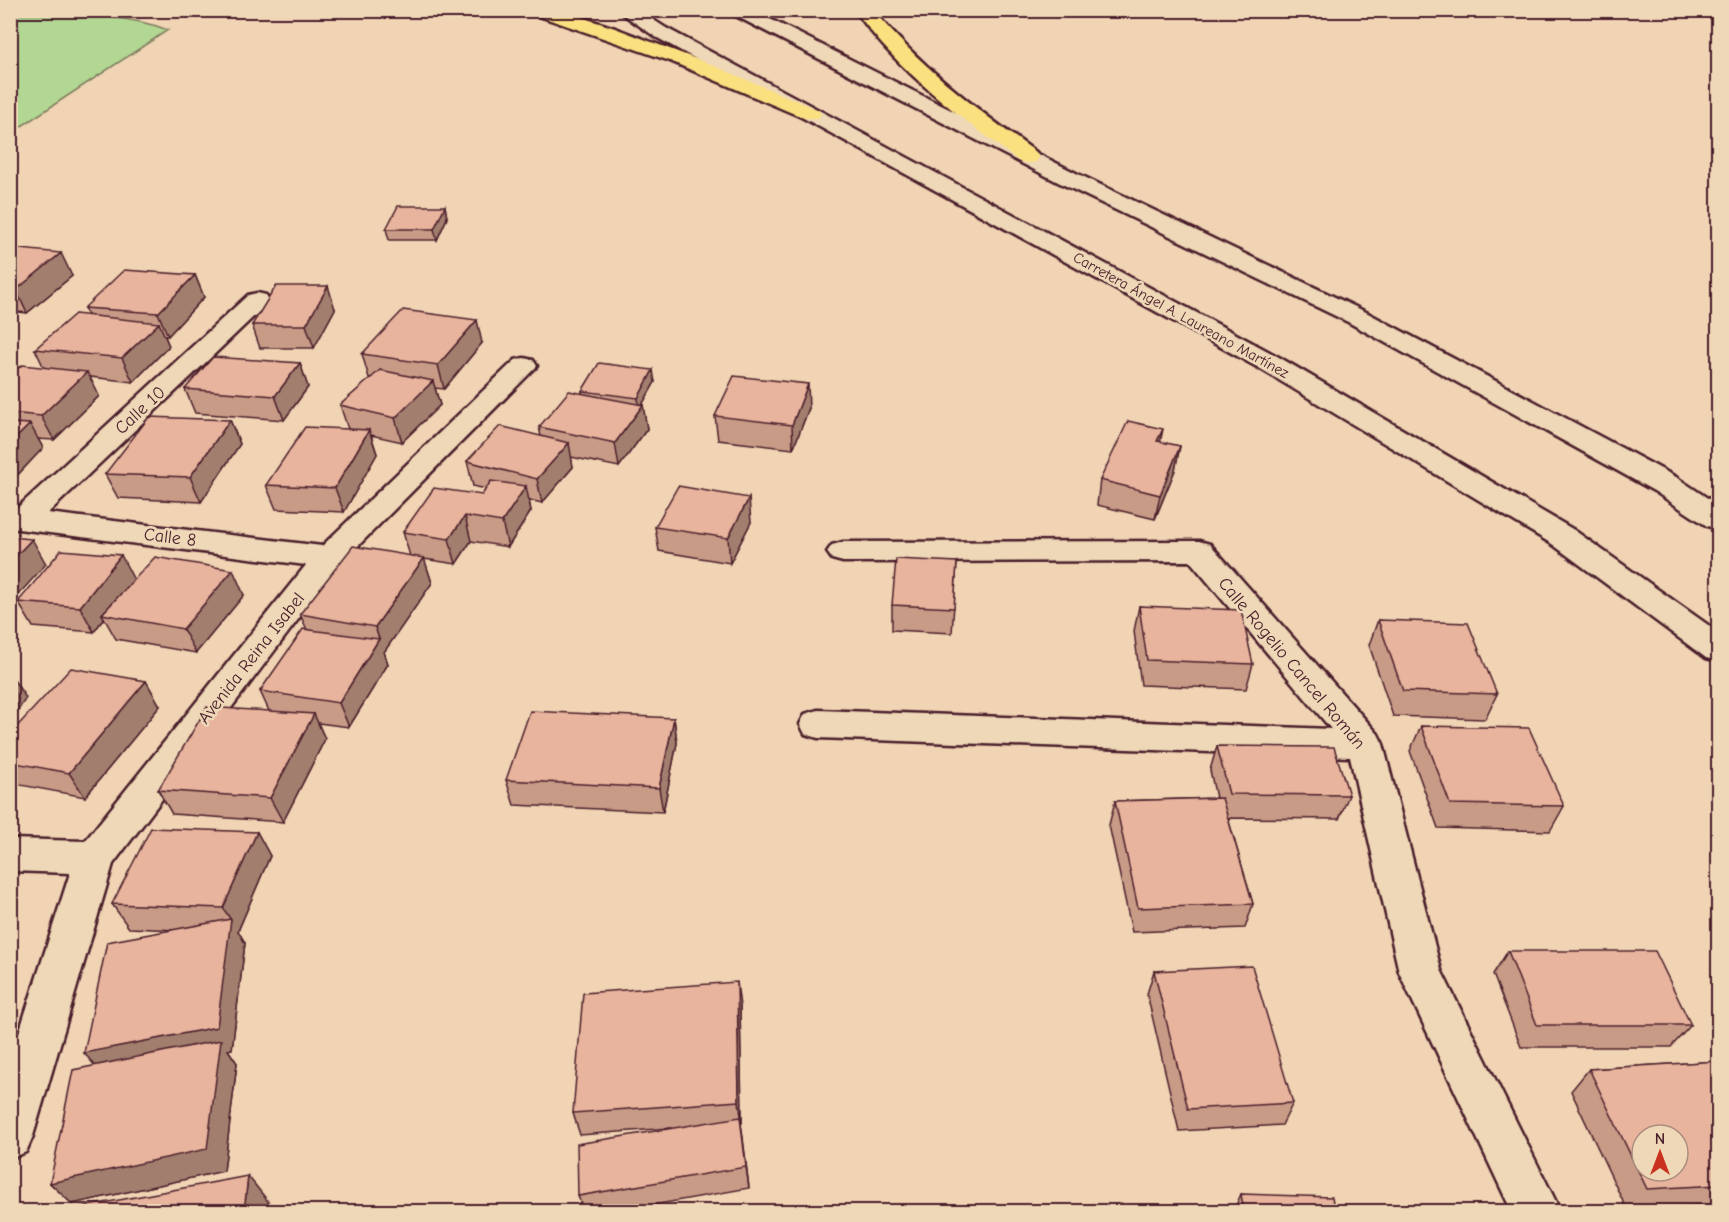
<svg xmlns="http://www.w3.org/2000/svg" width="1729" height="1222" font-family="'Comic Neue',sans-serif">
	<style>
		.green { fill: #b2d792; stroke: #7e7b5e; stroke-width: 1.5 }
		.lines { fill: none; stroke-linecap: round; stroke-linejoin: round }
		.street-casing { stroke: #4a1f2b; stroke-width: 5 }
		.secondary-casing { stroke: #4a1f2b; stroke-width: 5 }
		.highway-casing { stroke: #4a1f2b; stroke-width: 5 }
		.street { fill: #eed8b7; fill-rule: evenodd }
		.secondary { fill: #eed8b7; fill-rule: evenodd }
		.highway { fill: #fbe080; fill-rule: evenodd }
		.wall { fill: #c89b87; stroke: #4a1f2b; stroke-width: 1.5 }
		.shaded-wall { fill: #a27e6e; stroke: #4a1f2b; stroke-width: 1.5 }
		.building { fill: #e8b49d; stroke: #4a1f2b; stroke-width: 1.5; fill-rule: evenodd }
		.labels { text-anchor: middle; stroke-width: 5; stroke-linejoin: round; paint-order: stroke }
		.far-street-label { font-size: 15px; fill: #4a1f2b; stroke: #eed8b7 }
		.street-label { font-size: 18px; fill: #4a1f2b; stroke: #eed8b7 }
	</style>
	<rect width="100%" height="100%" fill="#f0d4b4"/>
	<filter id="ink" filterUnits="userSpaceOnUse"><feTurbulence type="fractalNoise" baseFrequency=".0167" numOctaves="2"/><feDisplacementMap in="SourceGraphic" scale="12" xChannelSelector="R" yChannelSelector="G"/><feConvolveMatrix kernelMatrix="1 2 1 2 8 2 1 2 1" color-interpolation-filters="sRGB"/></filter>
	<g filter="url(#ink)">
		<!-- green -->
		<path class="green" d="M11,14C62,15 120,12 168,30L11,133Z"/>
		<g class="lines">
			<!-- street casing -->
			<g class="street-casing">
				<path id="street" d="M257,293L266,295L269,300L266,305L48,513L322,546L515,360L524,358L533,360L537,366L340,564L113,864L33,1136L26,1152L10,1159V1061L70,873L10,871V839L85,841L306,565L10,528V508L16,509L248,295Z
					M1199,541L1210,544L1378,734L1383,744L1441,970L1561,1212H1512L1405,985L1399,972L1350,757L818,738L805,734L800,724L805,714L818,710L1331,729L1190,561L843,562L832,559L827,552L832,545L843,542Z"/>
			</g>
			<!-- secondary casing -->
			<g class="secondary-casing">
				<path id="secondary" d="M617,10H638L666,28L1277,356L1574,530L1718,632V661L1706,658L1552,544L1259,368L654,36Z
					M730,10H752L1076,173L1366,312L1676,477L1718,505V529L1707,526L1654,491L1348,322L1060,183L732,14Z"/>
			</g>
			<!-- highway casing -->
			<g class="highway-casing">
				<path id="highway" d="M531,10H559L615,28L717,67L818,110L821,114L818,118H804L670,61L533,14Z
					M855,10H873C920,66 977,110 1036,152L1039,157L1036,162L1028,163L1020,162C961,117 898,72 855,10Z"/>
			</g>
			<!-- street -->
			<use href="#street" class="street"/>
			<!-- secondary -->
			<use href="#secondary" class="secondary"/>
			<!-- highway -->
			<use href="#highway" class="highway"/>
		</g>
		<!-- wall -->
		<path class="wall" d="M445,206L447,218L437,240H389L386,229Z
			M10,248L72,276L27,313L10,311Z
			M195,275L204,297L168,336H165L169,346L133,382L90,377L99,396L54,440L38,439L43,448L10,483V375L44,368L35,349L88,315L84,308Z
			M335,309L314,348H260L252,325Z
			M482,343L444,389L435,388L440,405L402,442L371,435L377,454L344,512L276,509L266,485L348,429L340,405L371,378H369L362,354Z
			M300,363L308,387L284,420L195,413L185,389Z
			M655,382L642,405H643L647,429L619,467L571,457L573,467L542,503L529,500L531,511L508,547L471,541L456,564L424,559L432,583L384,652L388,664L349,727L318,723L325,739L283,822L172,814L158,790L269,711L260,691L307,630L300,614L410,556L403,532L482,495L486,489L473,486L467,461L541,436L539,427L582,394V391Z
			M809,408L793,449L718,440L715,416Z
			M230,420L240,444L201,502L118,498L105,474Z
			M1160,442L1180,446L1175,470L1155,519L1097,505L1100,480Z
			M751,522L730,563L659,551L655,527Z
			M957,562L952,633L892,630V605Z
			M134,579L244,595L196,653L116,639L104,618L94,632L33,627L18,602Z
			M1139,606L1253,664L1246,689L1141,685L1134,631Z
			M1378,620L1497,694L1485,719L1393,716L1369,645Z
			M146,681L160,706L85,797L10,783V734Z
			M674,718L677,743L663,812L514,805L506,780Z
			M1421,726L1564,806L1550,831L1438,828L1410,751Z
			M1217,746L1349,795L1339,819L1228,818L1253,904L1245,928L1132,932L1109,825L1115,801L1216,798L1210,770Z
			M257,832L270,856L238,931L245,943L232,1049L228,1050L237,1063L224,1171L72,1204L50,1183L176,930L129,928L112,904Z
			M1508,951L1691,1025L1671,1047H1521L1493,974Z
			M1154,971L1293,1103L1282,1125L1179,1131L1147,994Z
			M740,1006L742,1123H741L749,1188L614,1212H584L578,1196L670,1128L580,1135L573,1113Z
			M1719,1061V1204L1627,1210L1571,1091L1589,1069Z
			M1241,1194L1335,1212H1233Z"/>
		<!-- shaded-wall -->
		<path class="shaded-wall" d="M445,206L447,218L437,240L434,229Z
			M61,253L72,276L27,313L16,290Z
			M195,275L204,297L168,336L158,313Z
			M328,286L335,309L314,348L306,325Z
			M477,320L482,343L444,389L438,365Z
			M159,323L169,346L133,382L122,358Z
			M300,363L308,387L284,420L275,396Z
			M653,370L655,382L639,410L638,398Z
			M87,372L99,396L54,440L41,416Z
			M433,381L440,405L402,442L395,418Z
			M808,384L809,408L793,449L792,425Z
			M643,405L647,429L619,467L615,443Z
			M230,420L240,444L201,502L190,477Z
			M30,424L43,448L10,483V444Z
			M1163,429L1158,453L1157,441Z
			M369,430L377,454L344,512L335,488Z
			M569,443L573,467L542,503L537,479Z
			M1180,446L1175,470L1155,519L1160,495Z
			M526,486L531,511L508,547L502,522Z
			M749,498L751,522L730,563L728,538Z
			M465,516L471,541L456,564L449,539Z
			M32,539L46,564L10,604V562Z
			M121,555L134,580L102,614L104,618L94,632L80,607Z
			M424,558L432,583L384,652L388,664L349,727L339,703L379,639L375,627Z
			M233,570L244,595L196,653L183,629Z
			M10,674L26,698L10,723Z
			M146,681L160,706L85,797L69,773Z
			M314,714L325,739L283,822L270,798Z
			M674,718L677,743L663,812L659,788Z
			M257,832L270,856L238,931L245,943L232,1049L228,1050L237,1063L224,1171L72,1204L50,1183L103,1075L84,1053L231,920L223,908Z
			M737,982L740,1006L742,1123L739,1101Z
			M740,1117L743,1138L749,1188L746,1167Z
			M248,1176L271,1205L270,1212H244Z"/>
		<!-- building -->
		<path class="building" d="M398,206H445L434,229H386Z
			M10,248L61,253L16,290L10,289Z
			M124,270L195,275L158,313L84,308Z
			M276,286H328L306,325H252Z
			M403,310L477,320L438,365L362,354Z
			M75,314L159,323L122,358L35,349Z
			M213,357L300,363L275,396L185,389Z
			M599,363L653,370L638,398L582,391Z
			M22,365L87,372L41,416L10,413V375Z
			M380,370L433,381L395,418L340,405Z
			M734,376L808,384L792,425L715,416Z
			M569,391L643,405L615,443L539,427Z
			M149,417L230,420L190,477L105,474Z
			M1128,421L1163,429L1157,441L1180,446L1160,495L1100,480Z
			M10,423L30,424L10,444Z
			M500,426L569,443L537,479L467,461Z
			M305,427L369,430L335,488L266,485Z
			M491,481L526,486L502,522L465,516L449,539L403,532L434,488L482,495Z
			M678,486L749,498L728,538L655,527Z
			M10,537L32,539L10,562Z
			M353,546L424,558L375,627L300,614Z
			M61,550L121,555L80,607L18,602Z
			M155,557L233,570L183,629L102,614Z
			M896,559L957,562L954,608L892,605Z
			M1139,606L1241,610L1253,664L1147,660Z
			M1378,620L1468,623L1497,694L1403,691Z
			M303,629L379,639L339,703L260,691Z
			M71,668L146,681L69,773L10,762V734Z
			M207,707L314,714L270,798L158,790Z
			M530,711L674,718L659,788L506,780Z
			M1421,726L1529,728L1564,806L1450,804Z
			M1217,746L1334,747L1349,795L1229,794Z
			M1222,798L1253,904L1138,908L1115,801Z
			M151,828L257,832L223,908L112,904Z
			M231,919L217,1027L84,1053L107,942Z
			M1508,951H1655L1691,1025H1537Z
			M1252,966L1293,1103L1188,1109L1154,971Z
			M737,982L739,1101L573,1113L583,993Z
			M221,1040L207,1149L50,1183L73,1070Z
			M1719,1061V1185L1647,1189L1589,1069ZM1642,1135H1678V1171H1642Z
			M740,1117L746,1167L578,1196L577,1144Z
			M248,1176L244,1212H55Z
			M1241,1194L1332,1197L1335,1212H1244Z"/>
	</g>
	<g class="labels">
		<!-- far-street labels -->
		<g class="far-street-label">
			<text transform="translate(1181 315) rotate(29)" y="5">Carretera Ángel A. Laureano Martínez</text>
		</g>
		<!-- street labels -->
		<g class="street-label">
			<text transform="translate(140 410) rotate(-43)" y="6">Calle 10</text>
			<text transform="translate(170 537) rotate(7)" y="6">Calle 8</text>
			<text transform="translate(251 658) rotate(-52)" y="6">Avenida Reina Isabel</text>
			<text transform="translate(1292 663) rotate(50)" y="6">Calle Rogelio Cancel Román</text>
		</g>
	</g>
	<!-- margin -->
	<rect width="1729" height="1222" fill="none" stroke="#eed8b7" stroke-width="36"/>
	<rect x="18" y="18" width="1693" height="1186" fill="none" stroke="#4a1f2b" stroke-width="2" filter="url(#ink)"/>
	<!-- north arrow -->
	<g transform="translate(1660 1153)"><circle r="28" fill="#eed8b7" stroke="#ac8e7f" stroke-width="1.5"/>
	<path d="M0-4.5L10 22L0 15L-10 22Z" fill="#c8321e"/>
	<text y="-9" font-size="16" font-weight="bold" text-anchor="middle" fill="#4a1f2b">N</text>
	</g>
</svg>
